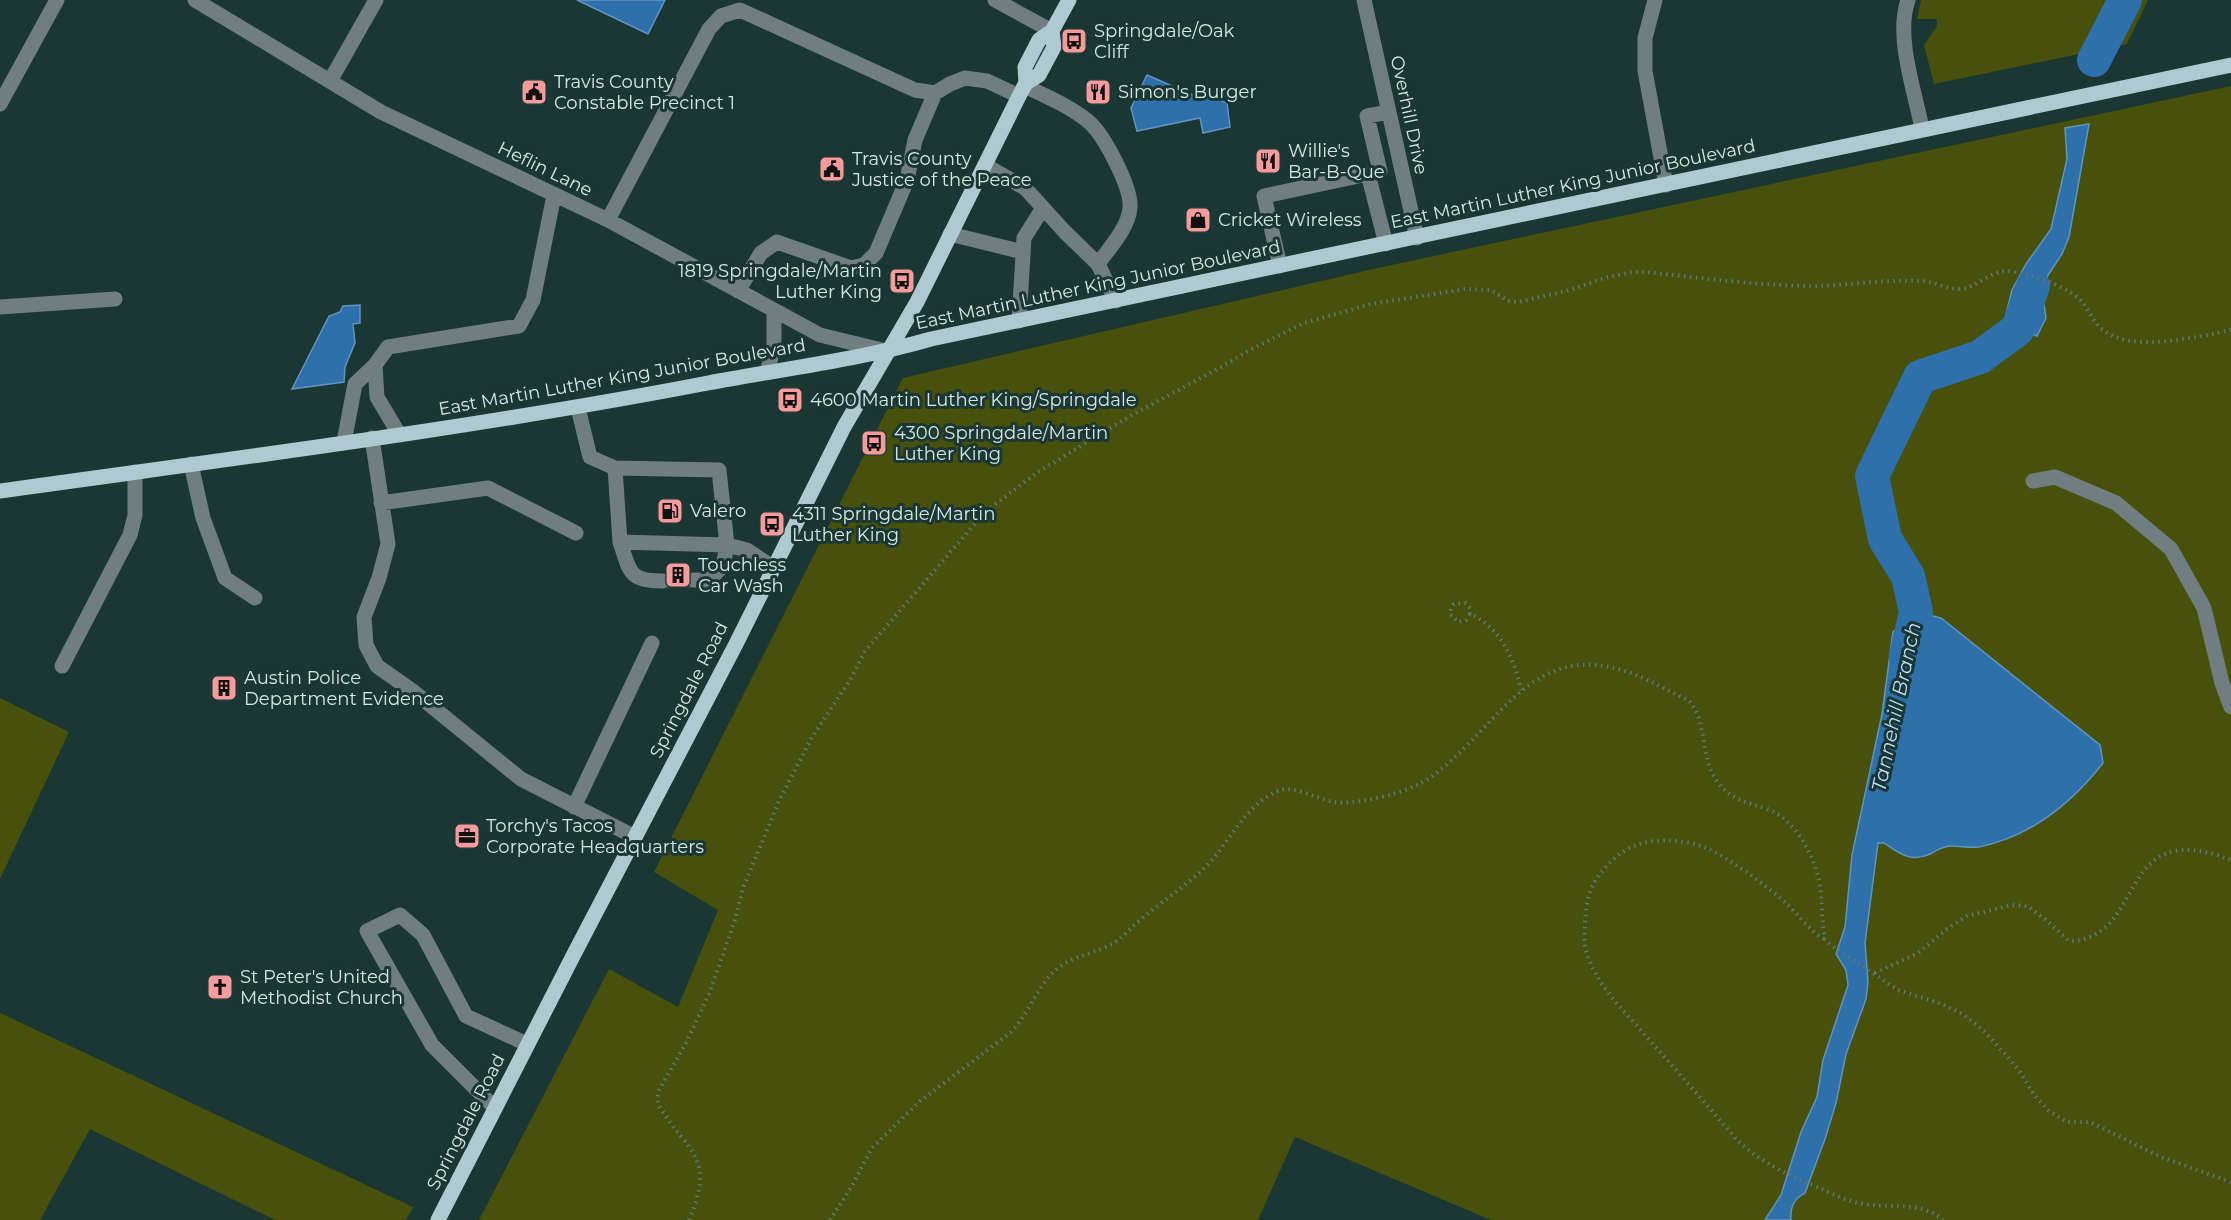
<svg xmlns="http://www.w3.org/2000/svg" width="2231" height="1220" font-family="Montserrat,sans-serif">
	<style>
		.green { fill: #47510c }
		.water { fill: #2e70ac; stroke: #6094bd; stroke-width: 1.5 }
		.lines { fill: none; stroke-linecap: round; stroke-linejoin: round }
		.river { stroke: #2e70ac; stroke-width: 34 }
		.minor-tunnel { stroke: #36514e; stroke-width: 15; stroke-dasharray: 15 8; stroke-linecap: butt }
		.path { stroke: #5e7773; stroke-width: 4; stroke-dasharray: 1.5 4.5; stroke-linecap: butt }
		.minor { stroke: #707d81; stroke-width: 15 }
		.major { stroke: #afc9d1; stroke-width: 15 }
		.labels { text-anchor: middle; stroke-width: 6; stroke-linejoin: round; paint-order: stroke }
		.poi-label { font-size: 18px; fill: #d6e7e4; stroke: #1a3733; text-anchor: start }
		.street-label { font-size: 18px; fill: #d6e7e4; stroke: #1a3733 }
		.water-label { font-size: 20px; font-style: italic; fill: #bbdcfd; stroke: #1a3733 }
	</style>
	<rect width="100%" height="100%" fill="#1a3733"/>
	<!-- green -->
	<path class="green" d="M1921,0H2148L2127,44L1934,84L1924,45L1937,26V19H1917Z
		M2231,86V1220H1491L1295,1137L1258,1220H479L609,969L678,1007L718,910L654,872L903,378L1373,269Z
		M0,698L69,732L0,879Z
		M0,1013L413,1207L406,1220H275L90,1129L40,1220H0Z"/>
	<!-- water -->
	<path class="water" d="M577,0H665L648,34Z
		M1147,75L1202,99L1205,94L1227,103L1230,127L1203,133L1200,118L1137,131L1131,108Z
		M2089,124L2069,237L2062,254L2041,286L2046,318L2037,336L2004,322L2012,290L2026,264L2051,229L2067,159L2065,128Z
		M360,305V323L353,324L355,343L345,367L344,382L292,389L329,316L340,312L343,306Z
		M1916,612L1941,618L2100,745L2103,763C2071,804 2032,836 1979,847C1969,848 1961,846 1951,846C1943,846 1937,850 1930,854C1911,863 1899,853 1884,843H1878L1865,943L1868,982L1866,999L1846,1054L1836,1103L1825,1139L1805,1193C1793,1199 1790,1208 1791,1220H1765L1781,1195L1801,1132L1817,1097L1823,1060L1848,985L1846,970L1836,954L1845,927L1852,855L1882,714L1893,632Z"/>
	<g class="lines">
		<!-- river -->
		<path class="river" d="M2094,60L2125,0
			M1906,657L1916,612L1908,576L1885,539L1872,476L1920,377L1980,357L2018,329L2033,286"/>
		<!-- minor-tunnel -->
		<path class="minor-tunnel" d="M662,581L694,580"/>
		<!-- path -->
		<path class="path" d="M1470,614V608L1465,603L1454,604L1451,609L1450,614L1458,622L1466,620L1470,614C1500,627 1515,660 1521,690
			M1824,939C1810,931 1800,917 1788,905C1770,888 1728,857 1706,848C1679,837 1638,836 1615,858C1592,879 1586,894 1585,925C1584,936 1584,947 1588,957C1599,987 1623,1010 1644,1034C1675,1069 1706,1104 1737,1140C1762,1164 1793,1177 1824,1190C1835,1195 1847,1201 1859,1203C1888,1210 1918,1199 1943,1220
			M1875,973L1918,953L1948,928L1967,916L2012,905L2027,906L2045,919L2069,941C2149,939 2113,814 2231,860
			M689,1220C716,1157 689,1154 659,1106L657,1099L659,1090L686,1043L709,994L734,923L743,888L779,801L811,739L850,680L865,651L985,512L1038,472L1132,415L1214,371L1248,351L1304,323L1371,304L1465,289L1491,290L1508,301L1518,302L1570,290L1604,278L1633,272H1646C1700,278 1754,285 1808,286C1846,286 1884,279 1922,281C1934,282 1945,288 1957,289C1977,291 1990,266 2016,272C2036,276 2072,288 2084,304C2090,313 2094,323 2103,330C2131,353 2198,337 2231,330
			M830,1220L852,1186L871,1149L919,1102L1010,1033C1029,1014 1037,985 1058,968C1073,956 1095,953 1112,944C1123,938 1129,929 1139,921C1163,900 1190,884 1212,860C1232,837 1250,800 1281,790C1294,786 1319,799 1333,802C1355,805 1397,795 1417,785C1439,775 1459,753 1476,736C1519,691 1552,650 1622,670C1645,677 1666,690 1688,700C1707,717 1700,756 1716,780C1731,801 1745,801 1767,809C1793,818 1811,850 1818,876C1823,896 1821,919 1825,939L1831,945L1898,990L1942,1004L1963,1014L1984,1031L2006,1055L2018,1069L2035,1096L2049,1111L2067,1122H2090L2161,1157L2231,1182"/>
		<!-- minor -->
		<path class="minor" d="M195,0L381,112L608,220L820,335L886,351
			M995,0L1052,31
			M1364,0L1417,238
			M1655,0L1645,38V71L1666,185
			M1908,0C1895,37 1915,91 1922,129
			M330,81L376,0
			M1024,86C1046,96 1071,107 1089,122C1104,135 1132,188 1130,208C1128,229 1109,248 1098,264
			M0,104L57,0
			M985,165L1025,188L1065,232L1098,264L1116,301
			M1380,171L1367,116L1389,112
			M608,220L709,29L721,16L740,10L915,90L935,93
			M950,234L1023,252
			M1280,266L1264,196L1368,174L1386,244
			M738,291L761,253L777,242L851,268L864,265L876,253L907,180L915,140L935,93L950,84L965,78L987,81L1019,96
			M0,307L115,299
			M1019,321L1024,238L1043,208
			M767,372L774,347V311
			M578,408L590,457L615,468L620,542L727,545L747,550L774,568
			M399,434L377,397L375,365L388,347L519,326L533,300L554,195
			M372,438L388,544L379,578L364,617L366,645L377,666L414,692L521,779L635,837
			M344,442L355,384L375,365
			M191,464L203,518L225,578L255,598
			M615,468L719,470L727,545L723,566L709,580H694
			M2033,481L2055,477L2116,503L2171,549L2204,608L2222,683L2231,707
			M381,503L488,488L576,533
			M620,542C630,571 628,581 662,581
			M62,666L130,535L135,515V472
			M574,807L652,643
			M495,1108L432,1045L367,931L400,915L423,935L466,1016L527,1044"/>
		<!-- major -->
		<path class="major" d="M1026,83L1025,67L1039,40L1052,31L1069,0
			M0,491C236,458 474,428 708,383C782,369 858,360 931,339L2231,65
			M438,1220L573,956L736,644L844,427L917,302L1019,96L1026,83L1039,75L1054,47L1052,31"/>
	</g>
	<!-- icons -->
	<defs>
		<g id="bus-square" transform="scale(1.35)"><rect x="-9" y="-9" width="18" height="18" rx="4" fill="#f59b9c" stroke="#1a3733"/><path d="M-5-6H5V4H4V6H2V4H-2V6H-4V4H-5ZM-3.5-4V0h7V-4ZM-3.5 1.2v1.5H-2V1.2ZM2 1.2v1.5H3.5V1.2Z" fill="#111"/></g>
		<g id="civic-square" transform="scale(1.35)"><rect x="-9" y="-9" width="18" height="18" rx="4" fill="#f59b9c" stroke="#1a3733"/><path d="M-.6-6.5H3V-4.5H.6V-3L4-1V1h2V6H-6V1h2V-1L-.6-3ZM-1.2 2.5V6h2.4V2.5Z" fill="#111"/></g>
		<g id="restaurant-square" transform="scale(1.35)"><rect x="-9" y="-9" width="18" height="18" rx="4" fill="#f59b9c" stroke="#1a3733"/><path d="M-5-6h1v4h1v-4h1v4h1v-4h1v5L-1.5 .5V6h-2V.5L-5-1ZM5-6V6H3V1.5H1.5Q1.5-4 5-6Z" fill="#111"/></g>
		<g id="shop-square" transform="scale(1.35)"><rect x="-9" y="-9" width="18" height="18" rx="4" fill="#f59b9c" stroke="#1a3733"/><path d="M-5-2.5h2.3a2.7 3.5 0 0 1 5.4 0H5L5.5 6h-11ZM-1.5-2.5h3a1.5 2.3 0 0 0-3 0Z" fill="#111"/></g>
		<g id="fuel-square" transform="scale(1.35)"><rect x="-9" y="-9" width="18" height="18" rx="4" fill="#f59b9c" stroke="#1a3733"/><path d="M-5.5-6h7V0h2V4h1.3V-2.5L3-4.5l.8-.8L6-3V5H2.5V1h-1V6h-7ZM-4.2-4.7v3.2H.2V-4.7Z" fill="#111"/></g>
		<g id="building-square" transform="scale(1.35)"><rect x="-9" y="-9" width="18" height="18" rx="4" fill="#f59b9c" stroke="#1a3733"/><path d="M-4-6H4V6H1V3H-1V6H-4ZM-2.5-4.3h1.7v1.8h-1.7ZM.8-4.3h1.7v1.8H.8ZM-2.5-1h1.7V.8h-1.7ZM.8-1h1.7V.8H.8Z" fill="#111"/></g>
		<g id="office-square" transform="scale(1.35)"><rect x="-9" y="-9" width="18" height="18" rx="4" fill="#f59b9c" stroke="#1a3733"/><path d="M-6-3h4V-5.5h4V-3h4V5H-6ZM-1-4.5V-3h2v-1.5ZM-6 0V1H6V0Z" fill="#111"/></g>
		<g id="church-square" transform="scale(1.35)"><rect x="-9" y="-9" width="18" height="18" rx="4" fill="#f59b9c" stroke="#1a3733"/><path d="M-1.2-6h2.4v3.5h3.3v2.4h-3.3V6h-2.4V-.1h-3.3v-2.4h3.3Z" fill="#111"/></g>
	</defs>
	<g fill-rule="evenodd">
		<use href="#bus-square" x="1074" y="41"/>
		<use href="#civic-square" x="534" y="92"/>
		<use href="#restaurant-square" x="1098" y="92"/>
		<use href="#restaurant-square" x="1268" y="161"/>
		<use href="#civic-square" x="832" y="169"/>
		<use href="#shop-square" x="1198" y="220"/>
		<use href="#bus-square" x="902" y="281"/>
		<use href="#bus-square" x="790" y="400"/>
		<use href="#bus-square" x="874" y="443"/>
		<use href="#fuel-square" x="670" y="511"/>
		<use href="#bus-square" x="772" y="524"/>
		<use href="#building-square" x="678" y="575"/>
		<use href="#building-square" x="224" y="688"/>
		<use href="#office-square" x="467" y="836"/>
		<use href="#church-square" x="220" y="987"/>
	</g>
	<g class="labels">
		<!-- poi labels -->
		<g class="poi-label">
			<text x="1094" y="37">Springdale/Oak<tspan x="1094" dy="21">Cliff</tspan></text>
			<text x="554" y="88">Travis County<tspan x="554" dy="21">Constable Precinct 1</tspan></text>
			<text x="1118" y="98">Simon's Burger</text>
			<text x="1288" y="157">Willie's<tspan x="1288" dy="21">Bar-B-Que</tspan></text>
			<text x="852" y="165">Travis County<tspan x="852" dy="21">Justice of the Peace</tspan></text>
			<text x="1218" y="226">Cricket Wireless</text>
			<text x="882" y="277" text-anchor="end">1819 Springdale/Martin<tspan x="882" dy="21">Luther King</tspan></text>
			<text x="810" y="406">4600 Martin Luther King/Springdale</text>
			<text x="894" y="439">4300 Springdale/Martin<tspan x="894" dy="21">Luther King</tspan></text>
			<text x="690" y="517">Valero</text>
			<text x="792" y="520">4311 Springdale/Martin<tspan x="792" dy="21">Luther King</tspan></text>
			<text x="698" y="571">Touchless<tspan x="698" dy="21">Car Wash</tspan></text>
			<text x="244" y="684">Austin Police<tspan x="244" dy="21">Department Evidence</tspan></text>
			<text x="486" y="832">Torchy's Tacos<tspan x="486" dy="21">Corporate Headquarters</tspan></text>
			<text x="240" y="983">St Peter's United<tspan x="240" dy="21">Methodist Church</tspan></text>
		</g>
		<!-- street labels -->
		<g class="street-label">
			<text transform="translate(1409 115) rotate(78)" y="6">Overhill Drive</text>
			<text transform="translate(545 169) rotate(26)" y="6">Heflin Lane</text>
			<text transform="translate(1573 184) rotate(-12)" y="6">East Martin Luther King Junior Boulevard</text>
			<text transform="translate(1098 285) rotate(-12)" y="6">East Martin Luther King Junior Boulevard</text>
			<text transform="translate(622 377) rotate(-10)" y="6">East Martin Luther King Junior Boulevard</text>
			<text transform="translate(689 690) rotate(-63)" y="6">Springdale Road</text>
			<text transform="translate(466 1122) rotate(-63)" y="6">Springdale Road</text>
		</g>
		<!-- water labels -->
		<g class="water-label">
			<text transform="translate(1896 707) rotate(-78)" y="7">Tannehill Branch</text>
		</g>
	</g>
</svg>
